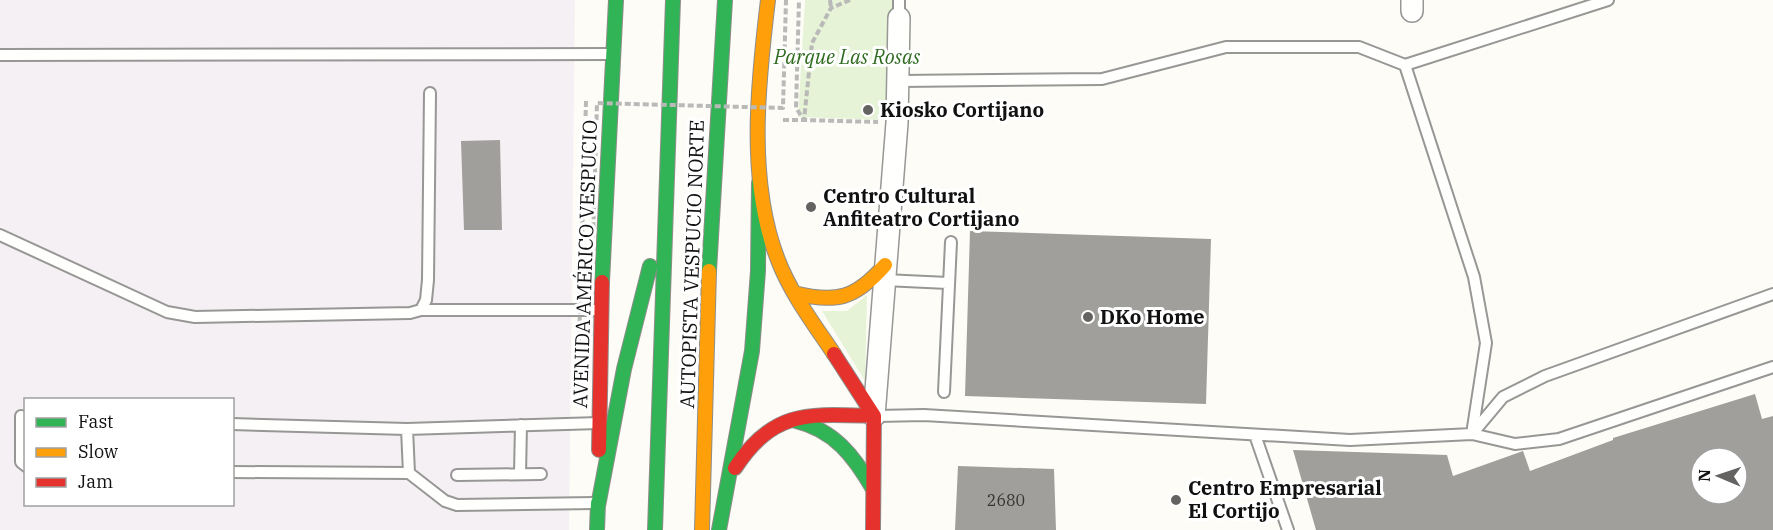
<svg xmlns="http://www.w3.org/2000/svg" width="1773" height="530" font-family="'IBM Plex Serif',serif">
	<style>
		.industrial { fill: #f5f0f3; fill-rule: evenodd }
		.green { fill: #e7f3d7 }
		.building { fill: #a19f9c; fill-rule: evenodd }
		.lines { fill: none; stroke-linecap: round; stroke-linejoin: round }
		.lane-casing { stroke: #979795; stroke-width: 14 }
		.street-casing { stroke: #979795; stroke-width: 24 }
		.fast-casing { stroke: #8e8d8b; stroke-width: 16 }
		.slow-casing { stroke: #8e8d8b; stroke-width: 16 }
		.jam-casing { stroke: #8e8d8b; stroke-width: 16 }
		.path { stroke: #b9b9b8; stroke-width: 4; stroke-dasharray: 6 3; stroke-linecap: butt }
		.lane { stroke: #fffffe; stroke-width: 10 }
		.street { stroke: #fffffe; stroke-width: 21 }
		.fast { stroke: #30b455; stroke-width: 14 }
		.slow { stroke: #ff9f0a; stroke-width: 14 }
		.jam { stroke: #e5322d; stroke-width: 14 }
		.path-bridge { stroke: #b9b9b8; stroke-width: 4; stroke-dasharray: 6 3; stroke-linecap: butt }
		.poi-dot { fill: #646362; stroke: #fff; stroke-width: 2 }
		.labels { text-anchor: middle; stroke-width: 6; stroke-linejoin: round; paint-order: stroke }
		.number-label { font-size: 16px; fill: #353434 }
		.park-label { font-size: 20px; font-style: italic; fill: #2f6b1f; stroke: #fff }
		.poi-label { font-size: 20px; font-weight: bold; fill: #111; stroke: #fff; text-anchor: start }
		.street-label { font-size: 20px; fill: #111; stroke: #fff }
	</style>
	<rect width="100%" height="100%" fill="#fdfcf7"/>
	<!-- industrial -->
	<path class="industrial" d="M0,0H575L569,530H0ZM26,400H232V504H26Z"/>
	<!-- green -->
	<path class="green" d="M805,0H898L887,120L798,117Z
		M867,295L865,381L822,311H847Z"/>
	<!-- building -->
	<path class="building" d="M500,140L502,230H464L461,141Z
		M970,231L1211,239L1206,404L965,396Z
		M1755,394L1762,419L1773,416V530H1316L1293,450L1447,455L1453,476L1523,451L1530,471L1613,440V438ZM1701,458H1737V494H1701Z
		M958,466L1054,469L1056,530H955Z"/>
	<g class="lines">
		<!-- lane casing -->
		<g class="lane-casing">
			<path id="lane" d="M899,18V0
				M0,55L612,54
				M1405,65L1474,277L1486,343L1472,434
				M900,81L1102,79L1226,47H1359L1405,65L1608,0
				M0,235L167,312L195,317L410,313L421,310L426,300L428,280L430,93
				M884,280L948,283
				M421,310H600
				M944,392L951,242
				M21,416V462L26,466
				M877,416L924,415L1350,440L1472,434L1515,444L1559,439L1773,367
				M232,424L407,429L599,423
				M407,429L409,473
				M1472,434L1503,397L1545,376L1773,294
				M1255,435L1288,530
				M232,472L409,473L445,501L457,505L595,503
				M520,474L521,425
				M457,475L541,474"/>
		</g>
		<!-- street casing -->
		<g class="street-casing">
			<path id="street" d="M1412,0V11
				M874,416L897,123L899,18"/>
		</g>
		<!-- fast casing -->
		<g class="fast-casing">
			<path id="fast" d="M709,271L725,0
				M602,282L616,0
				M796,421C834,430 854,456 873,489
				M598,506L624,369L650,266
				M597,530L598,503
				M655,530L673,0
				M719,530L752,351L758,271L759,183"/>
		</g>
		<!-- slow casing -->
		<g class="slow-casing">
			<path id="slow" d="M768,0C758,82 747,181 778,260C791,294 814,324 834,354
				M794,293C837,304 856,298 885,265
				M702,530L709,271"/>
		</g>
		<!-- jam casing -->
		<g class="jam-casing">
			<path id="jam" d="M834,354L874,416L873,530
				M599,450L602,282
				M735,468C774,409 809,414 874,416"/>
		</g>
		<!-- path -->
		<path class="path" d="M830,0L831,8
			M850,0L831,8L812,43L804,120L878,122
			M783,120H804L796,108L799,0"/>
		<!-- lane -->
		<use href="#lane" class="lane"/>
		<!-- street -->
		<use href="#street" class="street"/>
		<!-- fast -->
		<use href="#fast" class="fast"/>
		<!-- slow -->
		<use href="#slow" class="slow"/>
		<!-- jam -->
		<use href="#jam" class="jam"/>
		<!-- path-bridge -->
		<path class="path-bridge" d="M586,101L579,343L590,344L597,103L783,108L786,0"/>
	</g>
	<!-- markers -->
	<g class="poi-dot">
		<circle cx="868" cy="110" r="6"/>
		<circle cx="811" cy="207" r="6"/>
		<circle cx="1088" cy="317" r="6"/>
		<circle cx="1176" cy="500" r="6"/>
	</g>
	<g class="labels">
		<!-- number labels -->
		<g class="number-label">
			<text x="1006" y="506">2680</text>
		</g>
		<!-- park labels -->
		<g class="park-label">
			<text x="847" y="64">Parque Las Rosas</text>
		</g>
		<!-- poi labels -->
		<g class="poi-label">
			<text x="880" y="117">Kiosko Cortijano</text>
			<text x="823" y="203">Centro Cultural<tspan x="823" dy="23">Anfiteatro Cortijano</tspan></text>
			<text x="1100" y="324">DKo Home</text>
			<text x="1188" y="495">Centro Empresarial<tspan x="1188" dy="23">El Cortijo</tspan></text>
		</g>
		<!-- street labels -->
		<g class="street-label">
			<text transform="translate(585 264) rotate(-88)" y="7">AVENIDA AMÉRICO VESPUCIO</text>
			<text transform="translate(692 264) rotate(-88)" y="7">AUTOPISTA VESPUCIO NORTE</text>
		</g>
	</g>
	<!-- legend -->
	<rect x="24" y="398" width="210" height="108" fill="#ffffff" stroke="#a0a0a0" stroke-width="1.5"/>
	<rect x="36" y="418" width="30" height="9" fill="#30b455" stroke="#a0a0a0" stroke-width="1.5"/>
	<text x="78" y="428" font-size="18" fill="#111111">Fast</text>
	<rect x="36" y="448" width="30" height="9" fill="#ff9f0a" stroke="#a0a0a0" stroke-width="1.5"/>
	<text x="78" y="458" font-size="18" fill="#111111">Slow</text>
	<rect x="36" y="478" width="30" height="9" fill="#e5322d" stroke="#a0a0a0" stroke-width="1.5"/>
	<text x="78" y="488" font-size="18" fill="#111111">Jam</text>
	<!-- north arrow -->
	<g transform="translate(1719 476) rotate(272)"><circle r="28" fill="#ffffff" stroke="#a0a0a0" stroke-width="1.5"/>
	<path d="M0-4.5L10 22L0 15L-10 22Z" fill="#646362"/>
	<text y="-9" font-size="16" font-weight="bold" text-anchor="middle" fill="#111111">N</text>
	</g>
</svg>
